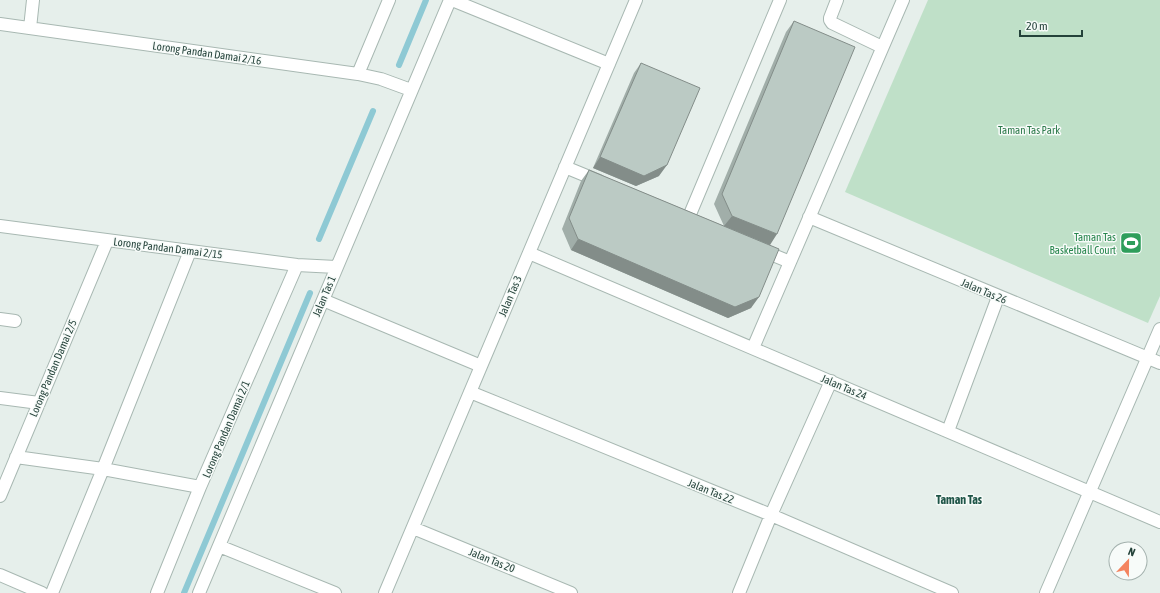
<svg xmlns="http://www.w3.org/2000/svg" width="1160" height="593" font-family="'Asap Condensed',sans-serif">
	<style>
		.green { fill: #bfe0c8 }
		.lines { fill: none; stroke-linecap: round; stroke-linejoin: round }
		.stream { stroke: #8ec9d4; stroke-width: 6 }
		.minor-casing { stroke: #a8b8b2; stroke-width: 14 }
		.minor { stroke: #fff; stroke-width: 12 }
		.wall { fill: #a1aea9 }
		.shaded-wall { fill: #838d89 }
		.building { fill: #bbcac4; stroke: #838d89 }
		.labels { text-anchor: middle; stroke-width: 3; stroke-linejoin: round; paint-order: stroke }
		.street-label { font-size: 11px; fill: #24423a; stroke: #f7fbf9 }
		.park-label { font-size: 11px; fill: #2d7a4b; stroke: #f7fbf9 }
		.leisure-label { font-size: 11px; fill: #27864d; stroke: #f7fbf9; text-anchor: end }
		.neighbourhood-label { font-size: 12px; font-weight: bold; fill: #1f5548; stroke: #f7fbf9 }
	</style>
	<rect width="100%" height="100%" fill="#e6efeb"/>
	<!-- green -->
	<path class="green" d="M928,0H1160V296L1148,323L845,192Z"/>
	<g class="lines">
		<!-- stream -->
		<path class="stream" d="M399,65L426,0
			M319,239L373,111
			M184,593L310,293"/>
		<!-- minor casing -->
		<g class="minor-casing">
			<path id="minor" d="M452,0L609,64
				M837,0L830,18V20L832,23L882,47
				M0,24L358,74L381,79L411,90
				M30,28L33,0
				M358,74L389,0
				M565,167L599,181
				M809,217L1160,363
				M688,219L780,0
				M0,226L297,265L336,267
				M761,250L790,262
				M529,253L1160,522
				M323,300L481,366
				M0,319L15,321
				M753,348L903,0
				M470,392L771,515L952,593
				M0,398L39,403
				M948,431L998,297
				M16,457L103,469L200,487
				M0,496L107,241
				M413,528L571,593
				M219,546L335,593
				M0,575L42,593
				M52,593L103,469L190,251
				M157,593L200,487L297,265
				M199,593L450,0
				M385,593L636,0
				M739,593L771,515L831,381
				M1046,593L1160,329"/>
		</g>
		<!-- minor -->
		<use href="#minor" class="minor"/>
	</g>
	<!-- wall -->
	<path class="wall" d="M794,21L770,245L751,308L728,318L571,250L562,229L581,181L589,170L724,226L714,204L786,32Z
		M641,63L659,176L636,186L593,168L634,73Z"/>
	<!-- shaded-wall -->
	<path class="shaded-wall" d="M600,157L667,165L659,176L636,186L593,168Z
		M732,216L777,234L770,245L724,226Z
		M578,239L759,297L751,308L728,318L571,250Z"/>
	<!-- building -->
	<path class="building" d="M794,21L855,47L777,234L732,216L722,194Z
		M641,63L700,88L667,165L644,176L600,157Z
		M589,170L779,249L759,297L735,307L578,239L569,218Z"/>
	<!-- icons -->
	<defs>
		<g id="stadium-square" transform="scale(1.15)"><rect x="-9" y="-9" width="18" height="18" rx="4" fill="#2e9e5b" stroke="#f7fbf9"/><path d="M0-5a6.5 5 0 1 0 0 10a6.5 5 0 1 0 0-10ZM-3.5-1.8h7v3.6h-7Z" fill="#fff"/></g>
	</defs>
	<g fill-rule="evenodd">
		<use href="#stadium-square" x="1131" y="243"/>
	</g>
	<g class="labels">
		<!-- street labels -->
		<g class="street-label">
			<text transform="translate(207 53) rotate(8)" y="4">Lorong Pandan Damai 2/16</text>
			<text transform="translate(168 248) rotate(7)" y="4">Lorong Pandan Damai 2/15</text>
			<text transform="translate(984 291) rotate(23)" y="4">Jalan Tas 26</text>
			<text transform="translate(324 296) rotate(-67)" y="4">Jalan Tas 1</text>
			<text transform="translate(510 296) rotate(-67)" y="4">Jalan Tas 3</text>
			<text transform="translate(53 368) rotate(-67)" y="4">Lorong Pandan Damai 2/5</text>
			<text transform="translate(844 387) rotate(23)" y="4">Jalan Tas 24</text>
			<text transform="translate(226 429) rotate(-67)" y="4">Lorong Pandan Damai 2/1</text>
			<text transform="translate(711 491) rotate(22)" y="4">Jalan Tas 22</text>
			<text transform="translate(492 560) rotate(22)" y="4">Jalan Tas 20</text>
		</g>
		<!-- park labels -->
		<g class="park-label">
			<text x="1029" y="134">Taman Tas Park</text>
		</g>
		<!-- leisure labels -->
		<g class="leisure-label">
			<text x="1116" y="241">Taman Tas<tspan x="1116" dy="13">Basketball Court</tspan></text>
		</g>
		<!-- neighbourhood labels -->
		<g class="neighbourhood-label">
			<text x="959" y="504">Taman Tas</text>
		</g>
	</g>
	<!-- north arrow -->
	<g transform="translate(1128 561) rotate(22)"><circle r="19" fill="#f7fbf9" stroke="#a3b1ad"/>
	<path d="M0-3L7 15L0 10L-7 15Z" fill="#f4845f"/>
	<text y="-6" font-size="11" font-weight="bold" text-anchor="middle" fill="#24423a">N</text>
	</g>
	<!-- scale -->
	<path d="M1020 30v6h62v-6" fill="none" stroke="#24423a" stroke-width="2"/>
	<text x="1026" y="30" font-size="12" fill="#24423a" stroke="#f7fbf9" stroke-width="3" paint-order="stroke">20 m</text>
</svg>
